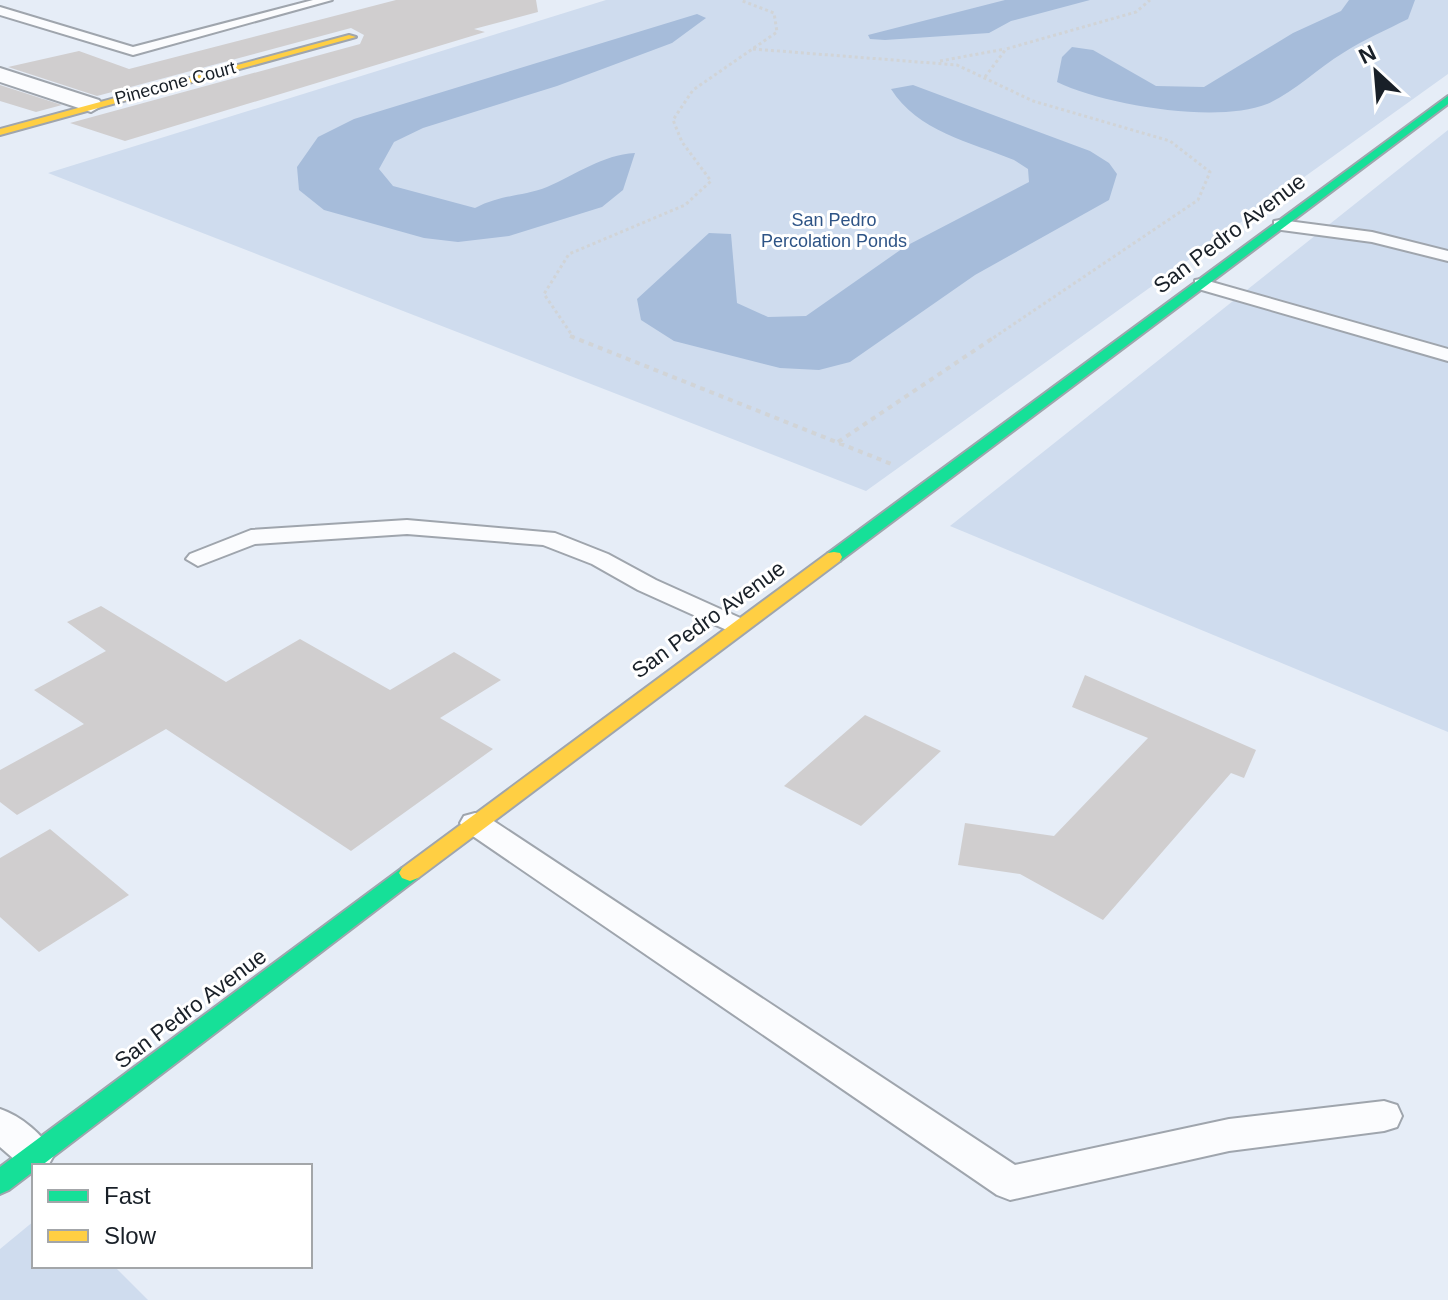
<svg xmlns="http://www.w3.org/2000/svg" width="1448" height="1300" font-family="Helvetica,sans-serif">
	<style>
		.green { fill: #cfdcee }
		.water { fill: #a6bcda }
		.building { fill: #d0cecf }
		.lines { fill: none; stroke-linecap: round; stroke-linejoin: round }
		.lane-casing { stroke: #9fa5ad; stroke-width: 4 }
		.street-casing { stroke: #9fa5ad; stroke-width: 4 }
		.fast-casing { stroke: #9fa5ad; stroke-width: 4 }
		.slow-casing { stroke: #9fa5ad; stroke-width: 4 }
		.path-far1 { stroke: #d1d4d7; stroke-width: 3; stroke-dasharray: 3 3; stroke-linecap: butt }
		.path { stroke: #d1d4d7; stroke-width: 4; stroke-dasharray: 5 5; stroke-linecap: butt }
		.lane { fill: #fbfcfe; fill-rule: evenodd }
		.street { fill: #fbfcfe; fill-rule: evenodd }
		.fast { fill: #16e098; fill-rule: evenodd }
		.slow { fill: #ffcf43; fill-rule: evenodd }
		.labels { text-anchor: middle; stroke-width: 6; stroke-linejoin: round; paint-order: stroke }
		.far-street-label { font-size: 18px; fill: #192028; stroke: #fff }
		.far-park-label { font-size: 18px; fill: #2e5486; stroke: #fff }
		.street-label { font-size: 22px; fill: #192028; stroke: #fff }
	</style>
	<rect width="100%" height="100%" fill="#e6edf7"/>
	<!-- green -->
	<path class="green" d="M606,0H1448V74L866,491L48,173Z
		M1448,130V732L950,526Z
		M34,1221V1266H114L148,1300H0V1249Z"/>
	<!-- water -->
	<path class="water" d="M1005,0H1090L1011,21L989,33L885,40L870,39L868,35Z
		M1349,0H1415L1408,19C1386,30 1363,40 1343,53C1318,68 1293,93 1267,104C1217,124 1104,105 1057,82L1062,57L1072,47L1093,50L1156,86L1204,87L1293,33L1341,11Z
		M697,14L706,18L672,43L557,86L423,128L394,142L379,169L393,186L475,208C502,194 521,197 547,187C577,174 602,155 635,153L623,190L602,207L509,236L458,242L424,238L324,210L299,190L297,167L318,137L354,119Z
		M913,85L1090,151L1109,163L1117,174L1109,200L975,275L850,362L819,370L780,368L674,341L641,320L637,299L709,233L731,234L737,303L768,317L806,316L906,246L1029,182L1028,169L1014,160C970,142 917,131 891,89Z"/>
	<!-- building -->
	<path class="building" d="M396,0H536L538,12L474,29L485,32L125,141L70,123L360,44L364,35L351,28L97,96L8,67L79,51L129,69Z
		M0,85L62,105L36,112L0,101Z
		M101,606L226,682L300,639L390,690L454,652L501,680L440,718L493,749L351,851L166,729L17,815L0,802V770L84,724L34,690L106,651L67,622Z
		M1085,675L1256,750L1244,778L1231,773L1103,920L1020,874L958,865L965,823L1054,836L1148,738L1072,707Z
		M865,715L941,751L861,826L784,786Z
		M50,829L129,895L39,952L0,917V858Z"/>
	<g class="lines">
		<!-- lane casing -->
		<g class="lane-casing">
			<path id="lane" d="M313,0H332L133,55L0,15V7L133,47Z
				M1280,220L1372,232L1448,251V261L1372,242L1274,229V221Z
				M1201,279L1448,349V361L1195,288V280Z
				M407,520L555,533L608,554L656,580L747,621L751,626L738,634L729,631L638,590L592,564L543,545L407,534L255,544L198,566L186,559L190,554L251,530Z
				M475,813L486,816L1015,1165L1229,1119L1384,1101L1397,1105L1402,1116L1397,1127L1384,1131L1229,1151L1010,1200L997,1195L464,830L460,823L464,816Z
				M0,1109C21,1116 44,1135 54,1155L48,1166H34V1171L22,1166L0,1147Z"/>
		</g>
		<!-- street casing -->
		<g class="street-casing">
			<path id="street" d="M0,68L99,100L103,105L91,112L0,82Z"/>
		</g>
		<!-- fast casing -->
		<g class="fast-casing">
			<path id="fast" d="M1448,96V104L840,561H828L826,557L828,553Z
				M410,865L418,868L421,873L418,878L41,1166H34V1171L9,1190L0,1194V1167L402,868Z"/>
		</g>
		<!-- slow casing -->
		<g class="slow-casing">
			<path id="slow" d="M349,35L356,37L0,135V129Z
				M834,552L840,553L842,557L840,561L418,878L410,881L402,878L399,873L402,868L828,553Z"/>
		</g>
		<!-- path-far1 -->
		<path class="path-far1" d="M753,49L957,65L1033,101L1170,141L1210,172L1198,200L993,338
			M940,61L1005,49
			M985,77L1006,49L1136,12L1150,0
			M574,338L544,294L569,254L685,205L711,181L682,142L673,120L693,90L777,32L774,13L740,0"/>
		<!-- path -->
		<path class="path" d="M570,336L894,465
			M838,442L996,336"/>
		<!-- lane -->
		<use href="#lane" class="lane"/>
		<!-- street -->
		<use href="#street" class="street"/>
		<!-- fast -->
		<use href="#fast" class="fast"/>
		<!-- slow -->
		<use href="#slow" class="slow"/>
	</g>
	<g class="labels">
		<!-- far-street labels -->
		<g class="far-street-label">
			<text transform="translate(175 83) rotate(-15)" y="6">Pinecone Court</text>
		</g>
		<!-- far-park labels -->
		<g class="far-park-label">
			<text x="834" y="226">San Pedro<tspan x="834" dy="21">Percolation Ponds</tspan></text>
		</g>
		<!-- street labels -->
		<g class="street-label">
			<text transform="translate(1229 233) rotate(-37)" y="8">San Pedro Avenue</text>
			<text transform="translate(708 619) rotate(-36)" y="8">San Pedro Avenue</text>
			<text transform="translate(190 1008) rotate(-37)" y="8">San Pedro Avenue</text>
		</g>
	</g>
	<!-- legend -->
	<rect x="32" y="1164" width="280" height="104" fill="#ffffff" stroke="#a3a6a9" stroke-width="2"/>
	<rect x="48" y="1190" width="40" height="12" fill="#16e098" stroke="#a3a6a9" stroke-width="2"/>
	<text x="104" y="1204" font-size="24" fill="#192028">Fast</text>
	<rect x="48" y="1230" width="40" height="12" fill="#ffcf43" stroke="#a3a6a9" stroke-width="2"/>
	<text x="104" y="1244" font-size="24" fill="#192028">Slow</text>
	<!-- north arrow -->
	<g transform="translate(1376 72) rotate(334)" stroke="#ffffff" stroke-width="6" paint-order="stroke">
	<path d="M0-6L14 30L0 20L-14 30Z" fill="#192028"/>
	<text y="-12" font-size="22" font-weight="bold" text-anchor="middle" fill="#192028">N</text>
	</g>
</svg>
